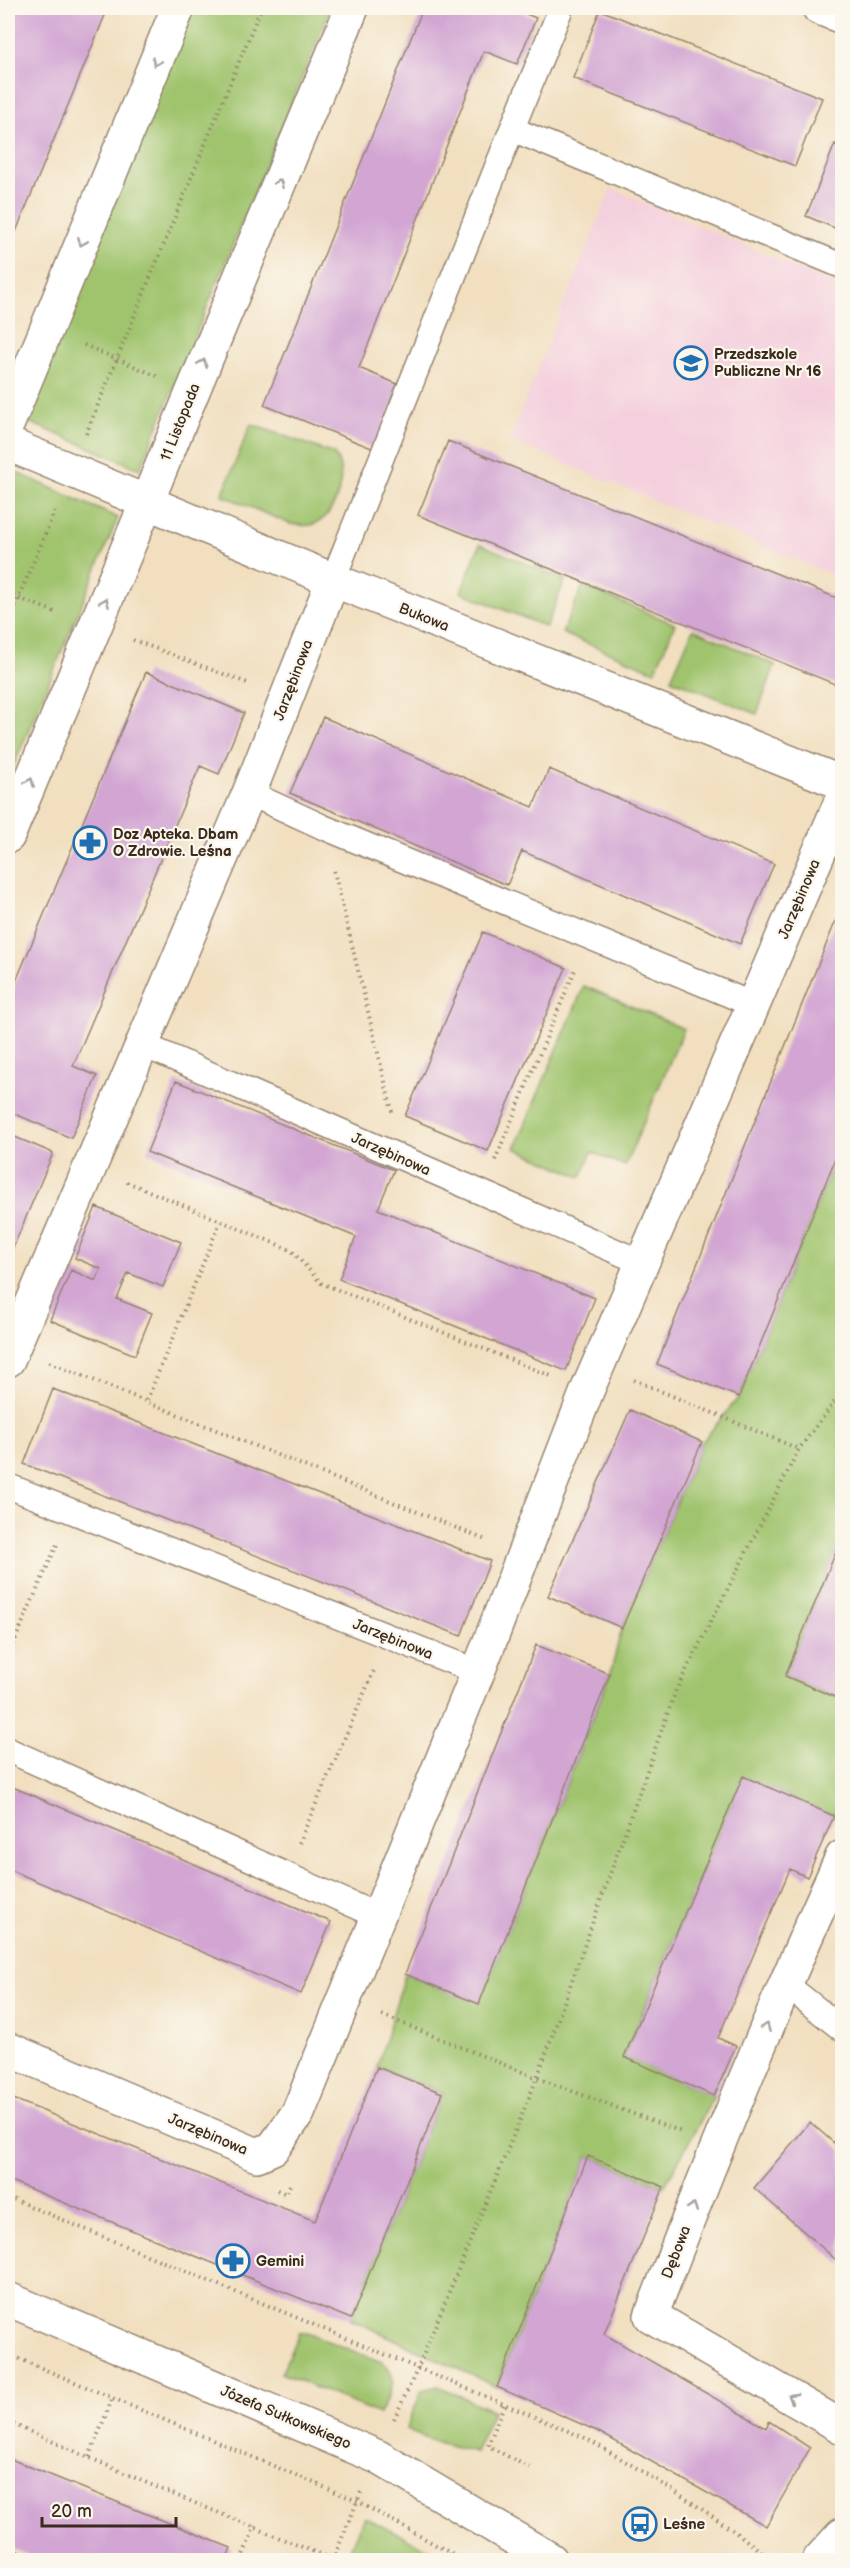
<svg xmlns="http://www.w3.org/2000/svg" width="850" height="2568" font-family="'Balsamiq Sans',sans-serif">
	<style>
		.built { fill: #f4cfdd }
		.green { fill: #a0c46e; stroke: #6e7746; stroke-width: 1.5 }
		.building { fill: #d2a5d3 }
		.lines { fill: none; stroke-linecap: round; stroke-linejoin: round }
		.service-casing { stroke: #96846f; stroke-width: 27 }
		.minor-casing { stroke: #96846f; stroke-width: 36 }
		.tertiary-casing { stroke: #96846f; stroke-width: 36 }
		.path { stroke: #96846f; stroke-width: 4; stroke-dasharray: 1.5 4.5; stroke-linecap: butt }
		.service { stroke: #fff; stroke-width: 24 }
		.minor { stroke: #fff; stroke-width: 33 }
		.tertiary { stroke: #fff; stroke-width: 33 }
		.oneway { stroke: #a79f9a }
		.labels { text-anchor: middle; stroke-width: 4.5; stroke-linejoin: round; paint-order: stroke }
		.poi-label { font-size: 15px; font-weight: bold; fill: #3b2a1e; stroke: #fbf7ec; text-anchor: start }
		.street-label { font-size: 15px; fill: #3b2a1e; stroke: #fbf7ec }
	</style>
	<rect width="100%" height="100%" fill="#fbf7ec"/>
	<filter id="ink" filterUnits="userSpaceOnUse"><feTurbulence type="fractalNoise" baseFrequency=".0167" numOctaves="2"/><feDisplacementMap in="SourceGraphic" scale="12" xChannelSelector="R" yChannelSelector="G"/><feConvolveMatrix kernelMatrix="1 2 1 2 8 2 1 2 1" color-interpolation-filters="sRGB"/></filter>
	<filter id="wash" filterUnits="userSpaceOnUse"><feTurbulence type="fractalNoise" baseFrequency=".008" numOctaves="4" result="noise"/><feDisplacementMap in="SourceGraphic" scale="24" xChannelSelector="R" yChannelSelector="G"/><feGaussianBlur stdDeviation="1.35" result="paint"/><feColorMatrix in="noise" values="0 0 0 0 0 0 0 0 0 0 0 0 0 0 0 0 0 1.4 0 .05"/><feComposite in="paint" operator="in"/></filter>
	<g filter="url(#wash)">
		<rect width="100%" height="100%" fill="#f1dfc0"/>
		<!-- built -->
		<path class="built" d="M611,188L842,287V579L509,440Z"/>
		<!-- green -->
		<path class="green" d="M191,8H331L140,469L24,420Z
			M251,424L334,454C349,472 337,516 314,524C306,527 298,525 290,524L222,495Z
			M9,469L118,518L8,779V472Z
			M480,544L565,580L546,627L461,592Z
			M583,586L675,624L655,671L562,633Z
			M693,629L775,665L757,714L671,679Z
			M584,986L684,1029L625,1166L592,1152L581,1177L515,1148Z
			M842,1142V1537L785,1676L842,1700V1793L834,1816L743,1777L624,2056L714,2096L664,2187L588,2156L497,2387L351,2319L442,2093L377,2067L405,1974L479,2003L610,1675L622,1628L702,1442L739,1397Z
			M299,2333H307L384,2363C402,2379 388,2396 379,2414L281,2373Z
			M438,2386L493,2411L475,2452L434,2441L406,2429L422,2390Z
			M365,2517L440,2555L437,2560H365L350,2547Z"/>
		<g id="blocks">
			<!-- building -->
			<path class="building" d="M16,8H108L8,251V27Z
				M423,8H511L536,18L517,64L484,51L359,368L400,385L374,449L264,405Z
				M600,10L822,98L795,166L573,78Z
				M835,144L842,147V231L806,216Z
				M448,441L842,600V687L418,515Z
				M146,672L244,713L219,774L200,766L73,1066L97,1076L71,1138L8,1111V1000Z
				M323,717L533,807L549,769L774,864L740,944L522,851L507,885L290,793Z
				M838,915L842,917V1142L739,1397L657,1364Z
				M483,932L566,968L488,1151L405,1116Z
				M176,1081L394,1170L378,1209L595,1298L566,1371L339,1279L356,1237L147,1152Z
				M8,1134L53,1153L8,1260Z
				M96,1207L181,1242L163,1287L128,1273L117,1299L152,1313L135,1355L50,1320L71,1270L96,1281L101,1269L75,1258Z
				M53,1389L490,1561L461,1636L24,1464Z
				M630,1410L702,1442L622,1628L548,1596Z
				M842,1537V1700L785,1676Z
				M536,1645L610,1674L479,2004L405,1974Z
				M743,1776L834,1816L807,1877L790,1869L718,2038L736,2046L714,2096L624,2057Z
				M8,1785L331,1922L301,1994L8,1869Z
				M377,2067L442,2093L351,2319L8,2180V2106L11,2098L315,2221Z
				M810,2122L842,2150V2265L754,2188Z
				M588,2156L664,2187L604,2334L766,2428L769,2421L810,2448L766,2526L597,2431L497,2387Z
				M8,2458L231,2548L226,2560H40L8,2547Z"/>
		</g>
	</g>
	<g filter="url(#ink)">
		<use href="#blocks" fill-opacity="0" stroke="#96846f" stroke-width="1.5"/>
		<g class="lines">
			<!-- service casing -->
			<g class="service-casing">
				<path id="service" d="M512,129L561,8
					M333,580L512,129L842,266
					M249,793L323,827L754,1005
					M141,1044L643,1263
					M8,1486L478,1672
					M8,1750L378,1916
					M784,1983L842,2029"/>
			</g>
			<!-- minor casing -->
			<g class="minor-casing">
				<path id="minor" d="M819,8L842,17
					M8,423L178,8
					M8,444L333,580L842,783
					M8,836L352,8
					M8,1360L249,793L333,580
					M842,1857C773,2008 710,2161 651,2316L842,2427
					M8,2049L257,2155L273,2148L298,2113L478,1672L587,1391L842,799
					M819,2560L842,2535"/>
			</g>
			<!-- tertiary casing -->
			<g class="tertiary-casing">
				<path id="tertiary" d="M8,2299L378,2457L551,2560"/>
			</g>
			<!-- path -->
			<path class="path" d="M84,345L157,376
				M86,434L261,8
				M8,594L58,613
				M8,623L56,508
				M133,640L250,684
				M334,871L393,1115
				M495,1160L575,970
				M127,1182L291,1250L321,1283L551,1376
				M49,1362L486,1540
				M634,1380L799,1449
				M147,1400L220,1222
				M8,1656L58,1542
				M299,1843L375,1668
				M382,2015L537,2078L682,2132
				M277,2190L286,2194L290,2185
				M8,2197L585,2438C650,2475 714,2514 772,2560
				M8,2354L357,2501L463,2560
				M504,2405L488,2446L530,2468
				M394,2419L418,2368L537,2078L676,1690L799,1449L842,1392
				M8,2422L163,2490L334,2560
				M89,2457L113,2397
				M8,2557L16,2560
				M241,2560L255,2526
				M333,2560L361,2492
				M446,2560L450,2553"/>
			<!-- service -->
			<use href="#service" class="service"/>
			<!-- minor -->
			<use href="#minor" class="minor"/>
			<!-- tertiary -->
			<use href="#tertiary" class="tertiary"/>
		</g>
		<!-- one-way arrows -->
		<defs><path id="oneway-chevron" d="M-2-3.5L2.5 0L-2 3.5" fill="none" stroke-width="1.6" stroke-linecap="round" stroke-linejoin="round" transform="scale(1.5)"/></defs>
		<g class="oneway">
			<use href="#oneway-chevron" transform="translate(156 62) rotate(112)"/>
			<use href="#oneway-chevron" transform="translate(279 183) rotate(-67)"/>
			<use href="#oneway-chevron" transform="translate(82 242) rotate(112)"/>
			<use href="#oneway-chevron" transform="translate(203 363) rotate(-67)"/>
			<use href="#oneway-chevron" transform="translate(105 602) rotate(-67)"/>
			<use href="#oneway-chevron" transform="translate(30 782) rotate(-67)"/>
			<use href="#oneway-chevron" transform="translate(766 2027) rotate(-67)"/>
			<use href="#oneway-chevron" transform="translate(693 2207) rotate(-69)"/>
			<use href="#oneway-chevron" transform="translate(792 2397) rotate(-150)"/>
		</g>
	</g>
	<!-- icons -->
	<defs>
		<g id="school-ring" transform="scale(1.725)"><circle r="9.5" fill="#fbf7ec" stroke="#1f6fb2" stroke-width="1.5"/><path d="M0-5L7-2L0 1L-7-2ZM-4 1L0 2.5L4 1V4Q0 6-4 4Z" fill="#1f6fb2"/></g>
		<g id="pharmacy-ring" transform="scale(1.725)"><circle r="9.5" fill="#fbf7ec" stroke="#1f6fb2" stroke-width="1.5"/><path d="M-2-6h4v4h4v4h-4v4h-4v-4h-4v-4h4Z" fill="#1f6fb2"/></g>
		<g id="bus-ring" transform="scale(1.725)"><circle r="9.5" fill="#fbf7ec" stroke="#1f6fb2" stroke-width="1.5"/><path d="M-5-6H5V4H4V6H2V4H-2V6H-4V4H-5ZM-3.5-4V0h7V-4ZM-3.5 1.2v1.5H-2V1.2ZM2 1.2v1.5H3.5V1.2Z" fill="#1f6fb2"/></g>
	</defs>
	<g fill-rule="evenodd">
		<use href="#school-ring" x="691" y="363"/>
		<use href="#pharmacy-ring" x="90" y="843"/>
		<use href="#pharmacy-ring" x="233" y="2261"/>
		<use href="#bus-ring" x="640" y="2524"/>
	</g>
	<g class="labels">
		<!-- poi labels -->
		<g class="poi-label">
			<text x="714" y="359">Przedszkole<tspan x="714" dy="17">Publiczne Nr 16</tspan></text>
			<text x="113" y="839">Doz Apteka. Dbam<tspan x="113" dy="17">O Zdrowie. Leśna</tspan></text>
			<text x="256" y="2266">Gemini</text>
			<text x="663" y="2529">Leśne</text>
		</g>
		<!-- street labels -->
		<g class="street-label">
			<text transform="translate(180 422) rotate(-68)" y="5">11 Listopada</text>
			<text transform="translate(424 617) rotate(22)" y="5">Bukowa</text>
			<text transform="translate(293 680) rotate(-69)" y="5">Jarzębinowa</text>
			<text transform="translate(799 899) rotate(-67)" y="5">Jarzębinowa</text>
			<text transform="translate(391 1154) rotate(24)" y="5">Jarzębinowa</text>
			<text transform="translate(393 1639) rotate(22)" y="5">Jarzębinowa</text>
			<text transform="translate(208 2134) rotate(23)" y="5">Jarzębinowa</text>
			<text transform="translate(676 2252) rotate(-69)" y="5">Dębowa</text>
			<text transform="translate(286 2417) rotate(23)" y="5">Józefa Sułkowskiego</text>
		</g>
	</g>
	<!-- margin -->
	<rect width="850" height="2568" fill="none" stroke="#fbf7ec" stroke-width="30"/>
	<!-- scale -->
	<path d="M42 2517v9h134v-9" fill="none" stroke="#3b2a1e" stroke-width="3"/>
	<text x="51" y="2517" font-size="18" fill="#3b2a1e" stroke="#fbf7ec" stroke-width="4.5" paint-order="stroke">20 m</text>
</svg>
